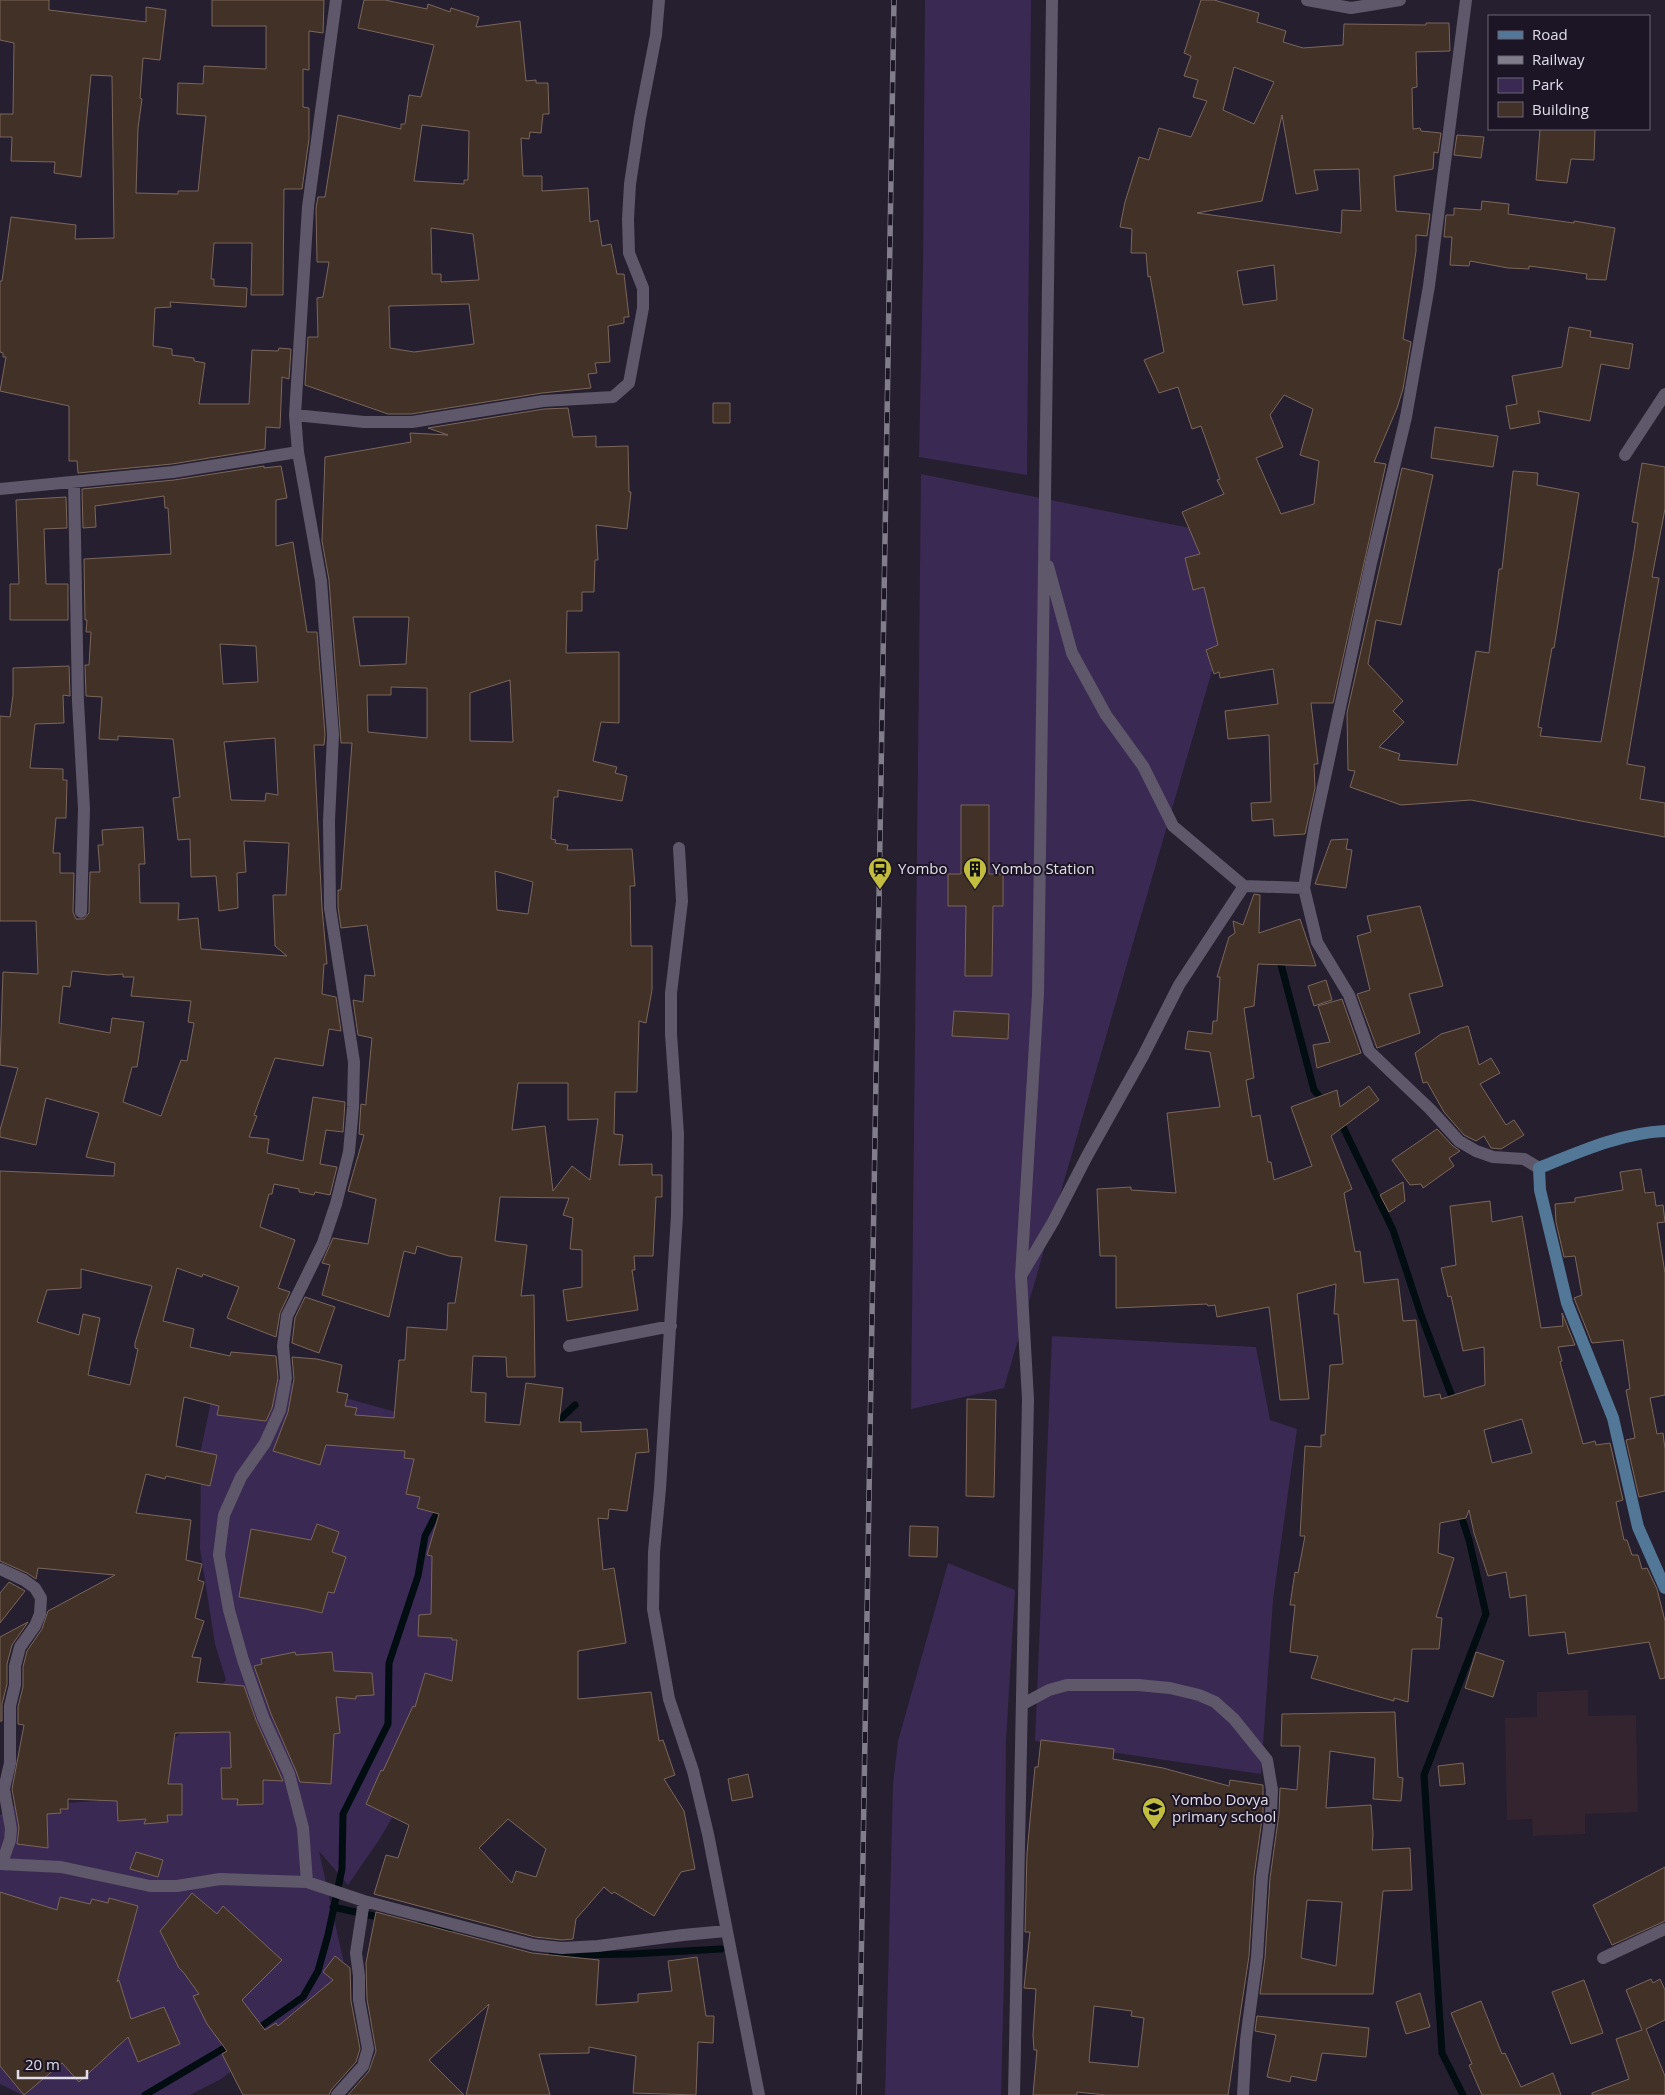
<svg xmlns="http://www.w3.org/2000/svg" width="1665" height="2095" font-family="'Open Sans',sans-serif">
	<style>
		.medical { fill: #332430 }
		.green { fill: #3a2952 }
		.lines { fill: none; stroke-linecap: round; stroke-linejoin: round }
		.stream { stroke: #020d11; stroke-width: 7 }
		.building { fill: #423127; stroke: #7b665b; fill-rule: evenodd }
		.street { stroke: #5e586a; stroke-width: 12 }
		.secondary { stroke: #527797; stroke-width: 12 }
		.rail-casing { stroke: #817d8a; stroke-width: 5.5 }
		.rail { stroke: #1c1525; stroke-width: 4; stroke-dasharray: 11; stroke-linecap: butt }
		.labels { text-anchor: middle; stroke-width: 4; stroke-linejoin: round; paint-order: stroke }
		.poi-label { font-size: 15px; fill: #e0dde8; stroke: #1c1525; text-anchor: start }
	</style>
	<rect width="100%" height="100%" fill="#251f2f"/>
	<!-- medical -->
	<path class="medical" d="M1588,1690V1716L1636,1715L1638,1812L1585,1814V1834L1533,1836L1532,1819L1507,1820L1505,1718L1537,1717V1692Z"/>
	<!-- green -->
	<path class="green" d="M925,0H1031L1027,475L919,457L923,266Z
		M921,474L1250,540L1004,1388L911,1409Z
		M1052,1336L1256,1347L1270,1420L1297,1429L1273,1600L1261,1774L1035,1741Z
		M219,1363L436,1423L474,1555L457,1708L379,1840L348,1885L319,1851L349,1986L221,2079L190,2095H22L0,2084V1815L13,1806L98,1801L183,1731L226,1680L215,1644L200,1549L201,1449Z
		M948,1563L1015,1590L1006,1741L1004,1977L1001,2095H885L893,1784L898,1741Z"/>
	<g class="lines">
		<!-- stream -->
		<path class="stream" d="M1279,957L1314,1090L1325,1103
			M1337,1120L1343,1127L1393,1230L1421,1315L1454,1402
			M554,1425L575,1405
			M1462,1510V1518L1469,1540L1486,1614L1424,1775L1442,2053L1463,2095
			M333,1907L383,1918
			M420,1925L449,1929
			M552,1953L567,1955L631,1954L721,1949
			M256,2030L303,1997L318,1971L328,1935L342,1869L343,1814L388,1724L389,1663L418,1576L425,1536L441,1505
			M145,2095L231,2044"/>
	</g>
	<!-- building -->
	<path class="building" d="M0,0H49V10L146,22V7L166,10L160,60L143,58L140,98L142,99L138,128L136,193L178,194V191H198L206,116L177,114L178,83L203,84L204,66L266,69V26H212V0H324L323,33L309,31V70L303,69V107L309,108V139L302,189H284L283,295H251L252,243H214L211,279H214V286L247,288L246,307L170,302L171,307L155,308L153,346L172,349V355L194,358V361L205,363L199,404H249L252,350L278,351L279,348L291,349L289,379L282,377L280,428L266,427L265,449L172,464L78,473L77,461H69V406L0,391L6,357H3V353L0,352V281H2L11,217L76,225L75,239L114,238L112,76L91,75L81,177L54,173L55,162L11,161L12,137H0V114H13L14,43L0,40Z
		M364,0H385L427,9L428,4L450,12L451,8L479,17L476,27L520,21L526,81L536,80V83H548L549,114H543L541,133L530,132L529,139L521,138L523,176H542V191L588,188L590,222L598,220L602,246L611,244L617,274H624L629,317H624V323L608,326L610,362L595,363L597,373L588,374L591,388L542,393L411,414H388L305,385L308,337H318L317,298L323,297L329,262H317L316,208L318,197H325L338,115L401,129V124H405L409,95L421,97L434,45L358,28ZM422,125L469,131L468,180H464V184L414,181ZM431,228L473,234L479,280L441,282V274H432ZM469,304L474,344L414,352L390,348L389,306Z
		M1201,0H1214L1259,13L1257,22L1286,31L1283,42L1303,48L1343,45L1344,24L1426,25V23H1449L1450,51L1416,52L1417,87L1412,88L1413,129L1420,128L1421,131L1441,133L1438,153L1434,152L1433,169L1394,176L1396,211L1430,214L1427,236L1416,235V251L1403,339L1411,342L1403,389L1397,408L1374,462L1386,464L1333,703H1311L1318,764H1314L1315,788L1305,834L1274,836L1273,819L1252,821L1251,803L1271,802L1269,735L1228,739L1225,711L1278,704L1273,669L1220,678L1219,672L1214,674L1206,650L1218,645L1204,587L1193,590L1185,558L1200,554L1182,512L1224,494L1217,480L1220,479L1201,426L1192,429L1178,387L1159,393L1144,360L1164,352L1150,276L1148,277L1146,253H1131L1132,229L1120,227L1125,202L1139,157L1149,160L1159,128L1191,137L1207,101L1193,97L1198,80L1184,76L1191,56L1184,53ZM1234,67L1274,82L1254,124L1223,110ZM1282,115L1296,194L1318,190L1314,170L1359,169L1361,211L1342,210L1341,233L1197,213L1262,201ZM1274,265L1277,300L1243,305L1237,271ZM1284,395L1313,409L1300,455L1319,461L1314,504L1281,514L1256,458L1283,447L1270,415Z
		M1540,129H1595L1594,160L1571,159L1567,183L1536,180Z
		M1457,135L1484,137L1481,158L1454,155Z
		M1482,201L1509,204L1508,214L1574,223V221L1615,228L1606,280L1586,279L1587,274L1552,269L1529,266V269L1508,268L1470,261L1469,266L1450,265L1452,237H1444L1446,215H1454V208L1481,210Z
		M1569,327L1591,331L1590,337L1633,344L1629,369L1601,364L1590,421L1538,411L1540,423L1510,429L1506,406L1517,404L1512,376L1562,367Z
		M713,403H730V423H713Z
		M568,408L573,437L596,436V447L628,446L629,492H631L627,529L596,525L598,560H595L594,592H582V611H567L566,653L619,652V723L601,722L593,761L617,767L615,773L627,776L622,801L558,790V797H554L551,839L556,840L555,843L568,845L567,850L632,849L635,886H630L631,946H652V990L646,1023L639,1021L637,1092H615L614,1134L623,1135L619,1165L652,1164V1175H662V1197H656L653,1256H634L635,1270H632L638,1310L567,1321L563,1290L582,1287V1250L570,1249L573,1218L563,1215L569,1198L500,1197L495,1241L527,1245L521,1296L534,1295L535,1377H507L506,1357L473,1356L471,1392L486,1393L485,1422L520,1425L526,1383L563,1388L559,1422H581V1432L647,1429L649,1452L636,1453L627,1511L609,1509L608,1519L598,1518L603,1570L614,1568L626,1643L578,1651V1699L651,1692L659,1741L663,1740L675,1775L664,1779L684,1811L695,1869L681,1872L654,1916L614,1892L612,1894L604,1887L576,1919L573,1939L562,1940L535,1937L374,1894L386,1855L398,1858L409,1825L366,1804L381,1770L383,1771L413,1706L415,1707L425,1673L452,1681L457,1640H452V1638L418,1636L419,1615L431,1614L432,1556L427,1555L439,1514L417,1508L420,1497L406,1494L414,1459L404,1458L405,1451L326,1445L320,1465L273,1451L288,1412L294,1379L292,1357L317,1359L342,1365L337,1392L348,1394L345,1406L357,1408L355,1415L394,1418L399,1360H405L407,1327L447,1330L448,1303H455L462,1257L449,1256L417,1246L415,1254L404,1251L389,1317L322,1295L330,1265L322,1263L333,1238L368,1244L376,1199L348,1191L364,1135L359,1134L361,1104L366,1105V1101L372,1038L358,1035L353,1000L363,1002L365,975L375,976L367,925L341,928L338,907V890H341L352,743H341L329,580L322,541L325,457L411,442L410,433L448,435L428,428L544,409ZM353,617H409L406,664L360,666ZM510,680L513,742L470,741V693ZM391,687L427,688V738L368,732L367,695H391ZM495,871L533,882L528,914L497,910ZM518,1083H568V1120L598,1119L590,1180L572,1166L553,1191L545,1126L512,1130ZM508,1819L546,1849L536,1877L516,1871L512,1883L479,1848Z
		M1435,427L1498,436L1493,467L1431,458Z
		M1642,463L1665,467V509L1652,577L1659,578L1627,764L1645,767L1640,799L1665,803V837L1471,800L1401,805L1350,787L1355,771L1348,770L1347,713L1402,468L1433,475L1401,625L1376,620L1368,664L1403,701L1393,711L1404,722L1379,747L1400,754L1398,760L1457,765L1476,651L1489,653L1499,569H1502L1513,471L1538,473L1537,485L1579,493L1554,648H1552L1538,727L1542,728L1540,736L1601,742L1634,551L1638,523L1632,522Z
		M264,466V468L281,466L287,498L276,500V546L293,542L307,632H317L325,735L324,745H314L322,908L327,964H324L322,994L336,997L341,1031L329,1029L323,1066L275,1058L254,1115L257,1116L249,1137L269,1139L267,1153L303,1161L313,1097L345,1102L343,1132L326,1130L320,1164L337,1167L330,1195L315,1192L314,1195L299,1192V1189L274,1184L272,1194H269L260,1227L295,1240L278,1288L290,1292L280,1313L276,1337L227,1318L239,1287L203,1274L202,1277L177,1268L163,1321L194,1329L190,1347L230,1356L231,1352L276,1356L278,1378L272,1408L266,1421L217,1415L219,1406L184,1397L176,1446L217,1455L210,1486L166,1476L165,1479L146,1474L136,1513L191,1520L186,1560L202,1564L198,1580L204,1582L195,1618L204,1621L192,1657L201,1658L197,1682L244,1686L256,1720L283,1781L263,1780V1804L237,1805L238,1799H222L221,1768H231L230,1732L175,1733L168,1784H182V1815H167L168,1822L144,1824L146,1819L118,1821L117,1801L68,1799V1809H60L61,1813L47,1814L48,1848L17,1844L19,1828L12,1789L24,1725L18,1724V1707L23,1687V1667L27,1651L42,1629L48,1611L115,1575L38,1568L36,1579L27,1573L0,1561V1171L114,1176L115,1163L86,1157L99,1113L46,1098L36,1145L0,1137V1130L18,1068L0,1065L3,972L38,974L36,921H0V716L10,717L13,695V668L69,666L70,696L63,695L64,723L35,724L30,768L63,769V780H67L66,818H56L53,853H60V873H74L73,912L76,919H84L89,913L90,872H100L98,845H103L102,830L143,827L145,864H139L140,903H179L178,920L198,918L201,949L287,956L275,946L273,895H286L289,843L244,841L246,872L237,873L238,908L219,911L216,876L191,877L190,839L178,840L173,798L180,797L173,739L118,736V740L99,739L102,697L86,696L85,665H89L91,632H86L87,620H85L84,559L171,554L168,508H165L164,496L95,506L96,527L83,528L82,489L174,480ZM220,644L256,646L258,682L223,684ZM275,738L278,795L266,793L265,801L231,800L224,742ZM72,971L108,975L123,974V977H134L131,996L191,1001L188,1022L194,1023L187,1061L181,1060L161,1116L123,1102L132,1067H137L144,1022L112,1018L110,1033L59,1023L63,986L70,987ZM81,1269L152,1286L135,1343V1348L138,1349L130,1385L88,1375L100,1318L83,1314L79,1335L37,1322L47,1290L81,1288Z
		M66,497L67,528L44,529L46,584H68V620H10V584H19L16,500Z
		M961,805H989V874H1003V906H993L992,976H965L966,906H948V874H961Z
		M1348,839L1346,849L1352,850L1346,888L1315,884L1331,840Z
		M1254,894L1260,895L1259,933L1300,919L1316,966L1258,964L1254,1006L1244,1008L1254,1078L1246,1080L1252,1117L1260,1115L1268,1162H1271L1274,1180L1312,1166L1291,1107L1337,1090L1340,1107L1369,1086L1379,1100L1331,1136L1352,1189L1344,1193L1355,1252L1360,1251L1364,1283L1398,1279L1403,1321L1416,1320L1424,1397L1440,1394L1441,1399L1485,1385L1484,1347L1463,1351L1451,1296L1448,1297L1441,1268L1456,1265L1450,1206L1490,1201L1492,1222L1522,1216L1541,1328L1563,1326L1562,1313L1575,1345L1558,1347L1562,1361L1560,1362L1583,1444L1595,1441L1596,1445L1610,1443L1623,1500L1616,1502L1624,1540H1627L1632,1555H1638L1642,1569L1647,1568L1657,1589L1665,1621V1678L1660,1679L1649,1642L1568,1654L1565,1632L1529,1636L1526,1595L1510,1598L1506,1572L1488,1576L1474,1533L1469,1510L1466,1518L1440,1523L1438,1553L1454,1558L1436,1617L1442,1618L1439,1649H1412L1408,1702L1394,1698V1701L1311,1678L1318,1656L1290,1652L1295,1605H1290L1295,1572L1298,1573L1305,1536H1300L1305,1446L1321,1447V1435H1325L1330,1365L1343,1364L1338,1314H1334L1336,1284L1297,1294L1309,1399L1280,1400L1269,1307L1217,1317L1215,1305L1208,1306L1207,1304L1116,1308V1256H1100L1097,1189L1131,1187V1190L1176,1193L1167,1113L1220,1107L1210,1052L1185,1049L1188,1031L1212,1034L1213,1021H1217L1220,977H1217L1229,937L1235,933L1233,921L1243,925ZM1522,1419L1532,1453L1492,1463L1484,1430Z
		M1420,906L1443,986L1409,994L1420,1033L1377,1048L1357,994L1370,990L1357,936L1371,932L1367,916Z
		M1326,980L1332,1000L1314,1006L1308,986Z
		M1342,999L1361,1053L1317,1068L1313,1045L1330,1042L1318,1006Z
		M954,1011L1009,1014L1008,1039L952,1036Z
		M1468,1026L1479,1065L1491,1058L1500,1073L1480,1084L1506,1125L1514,1120L1524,1135L1501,1149L1491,1148L1484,1136L1476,1141L1464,1135L1444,1112L1427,1082L1423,1083L1415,1053L1441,1034Z
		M1437,1129L1453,1146L1460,1151L1449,1158L1454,1166L1423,1188L1421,1184L1410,1185L1392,1160Z
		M1641,1169L1645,1193L1654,1192L1656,1206L1663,1205L1665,1222L1657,1223L1665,1273V1395L1650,1398L1657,1434L1663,1433L1665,1449V1491L1639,1497L1626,1440L1635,1438L1626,1390L1630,1389L1623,1340L1592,1343L1574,1298L1582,1295L1575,1256L1564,1257L1556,1222L1555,1204L1575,1202V1198L1623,1190L1620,1172Z
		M1403,1182L1405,1201L1389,1212L1380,1195Z
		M305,1297L335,1307L319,1353L292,1343L295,1318Z
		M967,1399L996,1400L994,1497L966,1496Z
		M317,1524L339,1532L332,1552L346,1557L334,1593L328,1592L322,1613L306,1609L239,1597L251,1529L311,1540Z
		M910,1526L938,1527L937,1557L909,1556Z
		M9,1582L25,1591L0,1623V1593Z
		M28,1622L12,1645L7,1664V1684L2,1704V1721H0V1637Z
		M295,1652L296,1655L332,1652L334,1671L372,1673L374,1695L356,1696V1699L336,1697L340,1733L334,1734L331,1784L300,1782L296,1771L271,1714L254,1666L262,1664L261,1659Z
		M1476,1652L1504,1661L1493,1697L1465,1688Z
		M1395,1712L1398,1777L1403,1778L1401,1801L1373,1799L1375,1758L1330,1751L1326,1808L1371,1805L1373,1834L1372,1850L1410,1848L1412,1890L1383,1891L1373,1994H1260L1265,1958L1270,1878L1279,1814L1280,1788L1297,1790L1300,1746H1281L1282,1714ZM1307,1900L1342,1902L1336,1966L1301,1958Z
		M1041,1740L1114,1749L1113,1759L1163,1768L1229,1786L1230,1780L1263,1785V1812L1254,1876L1249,1956L1228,2095H1106L1077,2092V2095H1033L1037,2050H1034L1033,2035L1036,1989L1024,1988L1030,1932H1025L1027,1853L1035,1767H1038ZM1094,2006L1132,2011L1131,2016L1144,2018L1138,2067L1089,2062Z
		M1463,1763L1465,1784L1440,1786L1438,1766Z
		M748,1774L753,1797L732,1801L728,1779Z
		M136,1852L163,1860L158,1877L130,1869Z
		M1665,1867V1921L1612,1945L1593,1905Z
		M0,1892L57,1910L60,1897L90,1904L92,1899L108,1903L109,1898L138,1906L117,1982L119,1980L131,2019L164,2007L180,2044L138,2062L128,2037L79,2082L62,2063L24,2095L0,2066Z
		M192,1893L217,1914L223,1906L282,1960L242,2000L265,2030L276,2023L278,2026L333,1980L323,1972L335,1956L350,1968L351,2001L360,2049L356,2062L331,2090L329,2095H243L222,2054L227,2051L207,2024L193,1996L199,1994L184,1973L179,1968L160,1931Z
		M376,1912L532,1953L599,1960L596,2005L638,2002V1994L672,1991L668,1961L697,1957L706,2016H714L713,2043L698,2042L696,2095L633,2093L636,2056L589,2047V2053L539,2054L550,2095H466L489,2004L429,2060L464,2095H348L369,2071L376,2051L367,1999L366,1963Z
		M1651,1979L1653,1983L1660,1979L1665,1990V2020L1646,2029L1665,2076V2095H1592V2093L1629,2079L1616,2039L1642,2030L1626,1990Z
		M1584,1980L1603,2033L1571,2044L1552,1992Z
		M1420,1993L1430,2027L1406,2034L1396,2002Z
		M1481,2001L1502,2054L1505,2053L1521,2087L1553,2073L1561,2095H1482L1469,2065L1472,2064L1451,2013Z
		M1257,2016L1369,2028L1366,2057L1322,2053L1316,2081L1291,2076L1290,2082L1267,2077L1276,2035L1255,2031Z"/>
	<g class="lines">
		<!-- street -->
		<path class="street" d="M1307,0L1351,8L1400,0
			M1466,0L1429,286L1406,417L1371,563L1315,824L1304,888L1317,942L1349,995L1369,1051L1430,1109L1459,1141L1476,1151L1493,1157L1524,1159L1539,1168
			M295,415L364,422H412L543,401L613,397L629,383L643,308V288L629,253L628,219L630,184L640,118L656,35L659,0
			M1625,455L1665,394
			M74,482L78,702L84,809L81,912
			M0,489L173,472L298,452
			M1048,566L1072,653L1106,715L1143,766L1173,826L1244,886L1304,888
			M679,848L682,901L671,993V1034L678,1134L677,1215L660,1489L654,1552L653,1609L669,1699L693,1771L708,1834L759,2095
			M1022,1274L1053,1222L1087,1156L1143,1056L1179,985L1244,886
			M569,1346L671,1326
			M0,1569L24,1580L35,1588L41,1598L40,1614L35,1626L20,1647L15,1666V1685L10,1706V1763L4,1789L11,1829L10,1840L2,1863
			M1023,1704L1049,1690L1067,1685H1138L1170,1688L1199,1695L1215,1702L1234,1719L1267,1760L1272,1790L1271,1813L1262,1877L1257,1957L1246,2040L1243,2095
			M0,1864L61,1867L150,1886H177L220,1879L307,1882L364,1901L479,1931L534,1945L562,1948L598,1946L683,1935L726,1931
			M307,1882L303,1828L289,1774L263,1717L243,1660L229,1610L219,1555L224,1515L241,1477L265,1443L280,1410L286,1378L283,1346L287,1316L323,1243L336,1204L349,1152L353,1107L354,1062L330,908L329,821L333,735L321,581L298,452L295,415L308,207L336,0
			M1603,1958L1665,1929
			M337,2095L363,2066L368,2049L359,2000V1976L356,1953L364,1901
			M1014,2095L1028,1399L1021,1276L1038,994L1052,0"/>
		<!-- secondary -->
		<path class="secondary" d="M1665,1131C1621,1133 1579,1152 1539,1168L1540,1190L1567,1303L1613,1418L1638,1527L1665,1588"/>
		<!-- rail casing -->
		<g class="rail-casing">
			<path id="rail" d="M859,2095L894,0"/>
		</g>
		<!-- rail -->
		<use href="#rail" class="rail"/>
	</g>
	<!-- icons -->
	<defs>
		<g id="station-pin" transform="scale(1.25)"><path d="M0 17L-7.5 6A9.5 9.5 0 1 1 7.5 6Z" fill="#c3bd3f" stroke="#1c1525"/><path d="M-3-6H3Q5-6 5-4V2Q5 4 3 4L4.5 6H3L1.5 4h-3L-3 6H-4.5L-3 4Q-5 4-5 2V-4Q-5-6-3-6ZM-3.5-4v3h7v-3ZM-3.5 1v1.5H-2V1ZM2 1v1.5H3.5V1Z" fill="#111"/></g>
		<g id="building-pin" transform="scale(1.25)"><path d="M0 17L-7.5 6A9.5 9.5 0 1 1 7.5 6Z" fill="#c3bd3f" stroke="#1c1525"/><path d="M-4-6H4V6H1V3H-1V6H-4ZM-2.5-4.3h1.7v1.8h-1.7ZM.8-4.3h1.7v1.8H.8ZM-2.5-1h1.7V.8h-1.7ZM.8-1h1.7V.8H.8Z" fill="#111"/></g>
		<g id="school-pin" transform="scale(1.25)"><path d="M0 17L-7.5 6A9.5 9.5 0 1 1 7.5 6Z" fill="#c3bd3f" stroke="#1c1525"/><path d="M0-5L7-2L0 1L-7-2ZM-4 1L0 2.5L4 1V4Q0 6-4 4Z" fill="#111"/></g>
	</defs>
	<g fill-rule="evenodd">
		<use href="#station-pin" x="880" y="869"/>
		<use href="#building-pin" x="975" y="869"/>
		<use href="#school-pin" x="1154" y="1809"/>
	</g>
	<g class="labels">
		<!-- poi labels -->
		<g class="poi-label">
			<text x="898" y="874">Yombo</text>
			<text x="992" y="874">Yombo Station</text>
			<text x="1172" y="1805">Yombo Dovya<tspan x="1172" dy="17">primary school</tspan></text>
		</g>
	</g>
	<!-- legend -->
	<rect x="1488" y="15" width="162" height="115" fill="#1c1525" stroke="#6a6573"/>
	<rect x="1498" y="31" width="25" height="8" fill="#527797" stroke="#6a6573"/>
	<text x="1532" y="40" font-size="15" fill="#e0dde8">Road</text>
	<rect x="1498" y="56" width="25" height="8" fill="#817d8a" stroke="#6a6573"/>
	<text x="1532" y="65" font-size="15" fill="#e0dde8">Railway</text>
	<rect x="1498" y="78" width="25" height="15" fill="#3a2952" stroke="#6a6573"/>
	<text x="1532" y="90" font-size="15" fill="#e0dde8">Park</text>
	<rect x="1498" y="102" width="25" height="15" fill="#423127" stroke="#6a6573"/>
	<text x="1532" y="115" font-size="15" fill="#e0dde8">Building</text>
	<!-- scale -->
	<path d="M18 2070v8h69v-8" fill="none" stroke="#e0dde8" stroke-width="2.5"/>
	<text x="25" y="2070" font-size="15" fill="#e0dde8" stroke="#1c1525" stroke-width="4" paint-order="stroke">20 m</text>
</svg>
